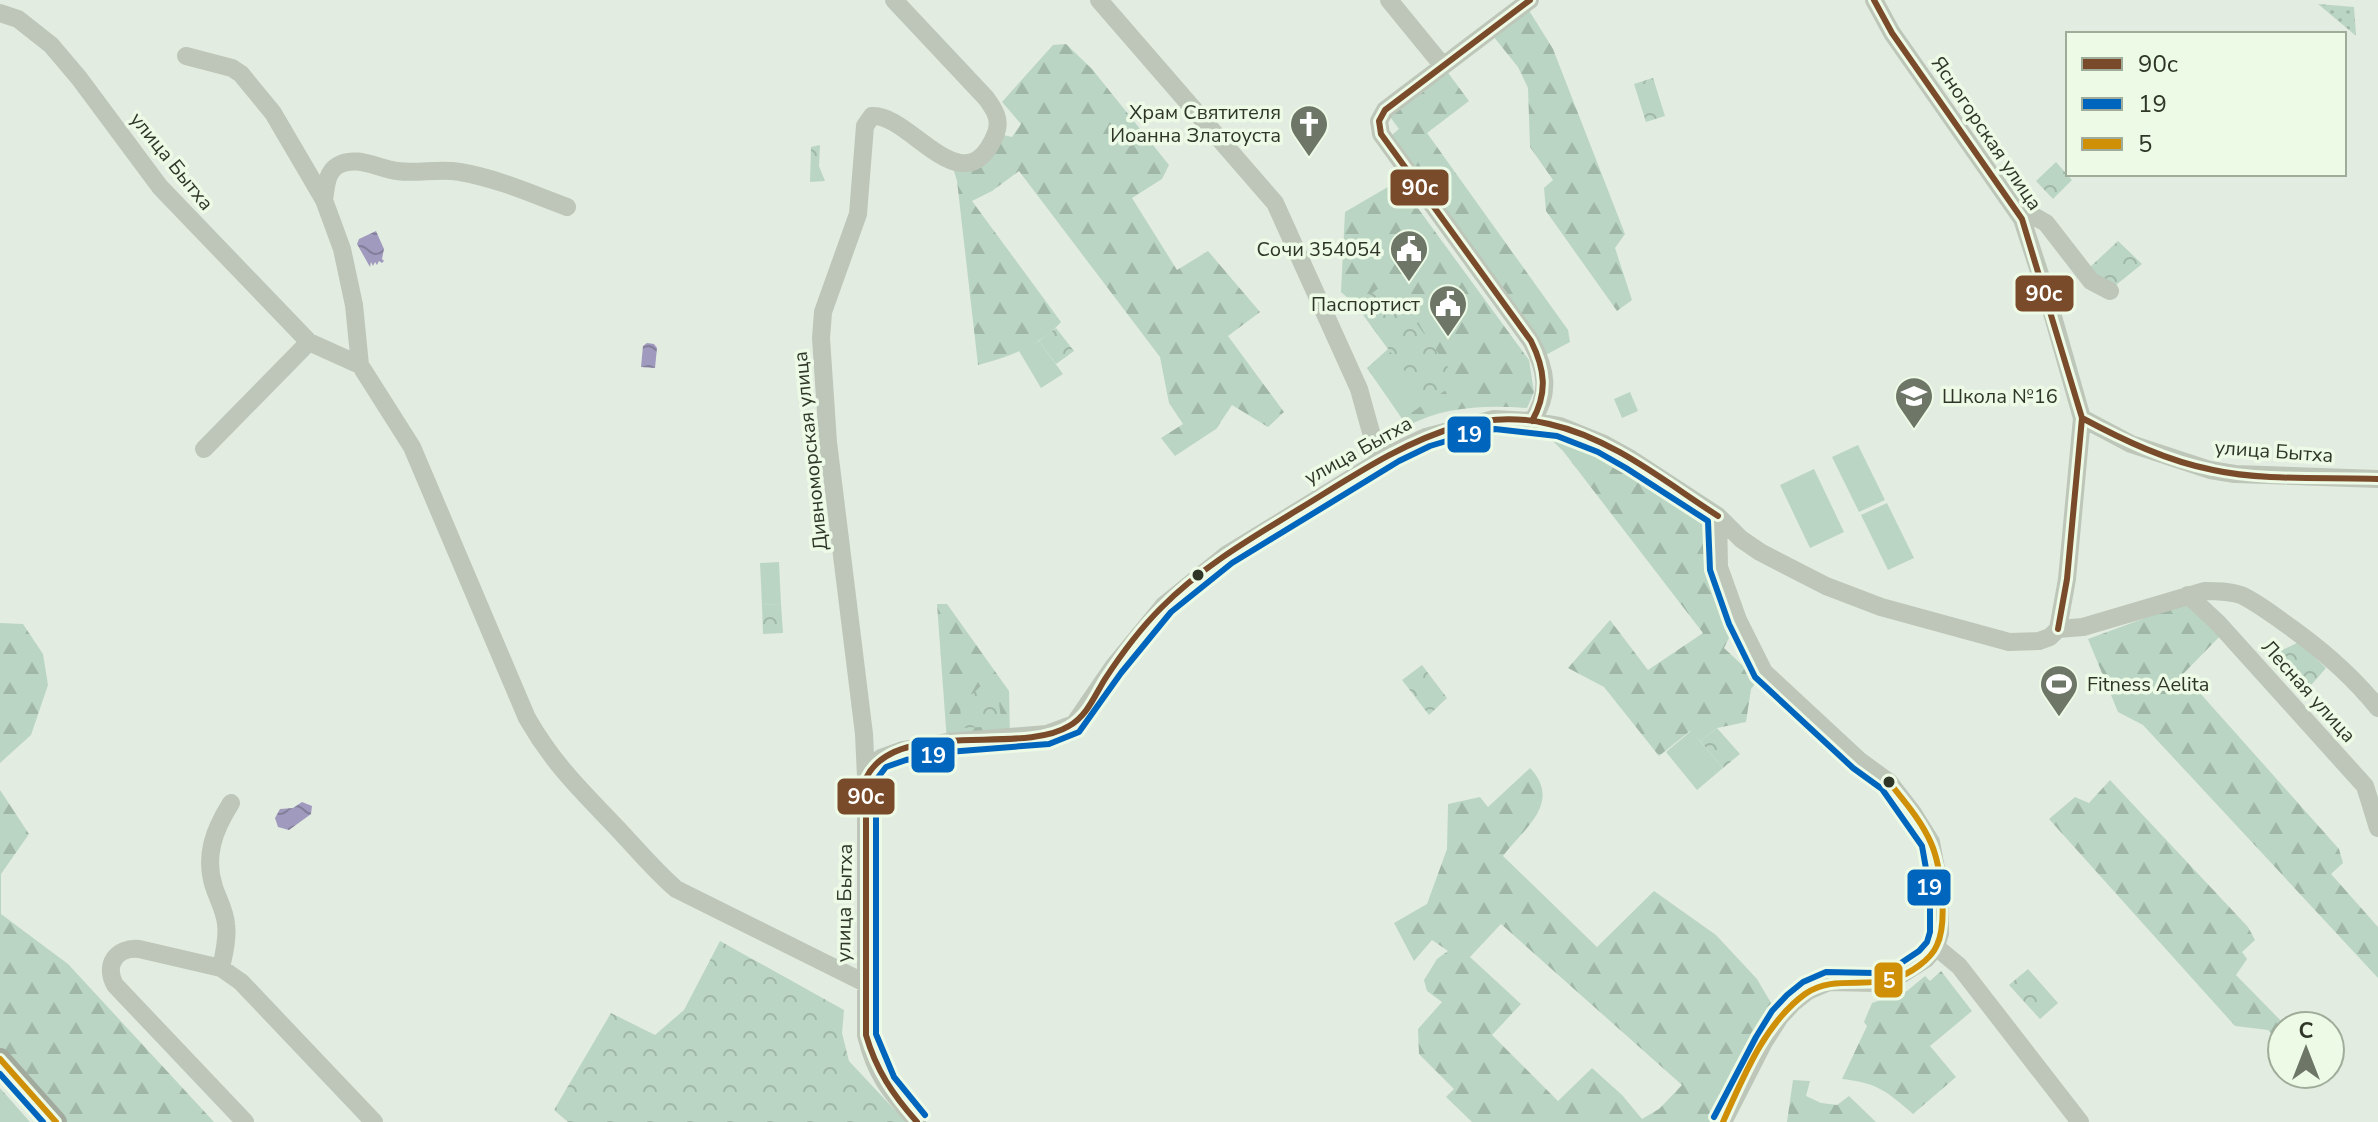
<svg xmlns="http://www.w3.org/2000/svg" width="2378" height="1122" font-family="'Nunito Sans',sans-serif">
	<style>
		.grass { fill: url(#grass-dots) }
		.forest { fill: url(#forest-firs); fill-rule: evenodd }
		.park { fill: url(#park-crowns) }
		.pitch { fill: #bad5c4 }
		.water { fill: url(#water-waves) }
		.lines { fill: none; stroke-linecap: round; stroke-linejoin: round }
		.minor { stroke: #bdc6b8; stroke-width: 18 }
		.major { stroke: #a2aa9e; stroke-width: 22 }
		.bus-1-casing { stroke: #ecfae6; stroke-width: 12 }
		.bus-2-casing { stroke: #ecfae6; stroke-width: 12 }
		.bus-3-casing { stroke: #ecfae6; stroke-width: 12 }
		.bus-1 { stroke: #7a4b2a; stroke-width: 6 }
		.bus-2 { stroke: #0065bd; stroke-width: 6 }
		.bus-3 { stroke: #cf9008; stroke-width: 6 }
		.bus-dot { fill: #2f3627; stroke: #ecfae6; stroke-width: 3 }
		.labels { text-anchor: middle; stroke-width: 7; stroke-linejoin: round; paint-order: stroke }
		.poi-label { font-size: 20px; fill: #2f3627; stroke: #ecfae6; text-anchor: end }
		.street-label { font-size: 20px; fill: #2f3627; stroke: #ecfae6 }
		.line-badge { stroke: #ecfae6; stroke-width: 3 }
		.badge-label { font-size: 22px; text-anchor: middle; font-weight: bold; fill: #fff }
	</style>
	<defs>
		<pattern id="grass-dots" width="8" height="8" patternUnits="userSpaceOnUse" patternTransform="scale(2)"><rect width="8" height="8" fill="#bad5c4"/><path d="M2 2h.1M6 6h.1" fill="none" stroke="#a0b7a8" stroke-width="1.8" stroke-linecap="round"/></pattern>
		<pattern id="forest-firs" width="22" height="20" patternUnits="userSpaceOnUse" patternTransform="scale(2)"><rect width="22" height="20" fill="#bad5c4"/><path d="M5 1l3.5 6h-7zM16 11l3.5 6h-7z" fill="#a0b7a8"/></pattern>
		<pattern id="park-crowns" width="20" height="18" patternUnits="userSpaceOnUse" patternTransform="scale(2)"><rect width="20" height="18" fill="#bad5c4"/><path d="M2 6a3 3 0 1 1 6 0M12 15a3 3 0 1 1 6 0" fill="none" stroke="#a0b7a8"/></pattern>
		<pattern id="water-waves" width="16" height="10" patternUnits="userSpaceOnUse" patternTransform="scale(2)"><rect width="16" height="10" fill="#a09abe"/><path d="M0 5q4-4 8 0t8 0" fill="none" stroke="#837e9a"/></pattern>
	</defs>
	<rect width="100%" height="100%" fill="#e3ece0"/>
	<!-- grass -->
	<path class="grass" d="M2318,4L2354,7L2356,35H2355Z"/>
	<!-- forest -->
	<path class="forest" d="M1525,4L1553,49L1625,234L1615,248L1632,300L1617,311L1546,211L1544,188L1553,180L1530,147L1528,88L1518,67L1489,31Z
		M1066,44L1092,69L1169,165L1162,179L1132,198L1177,270L1208,251L1260,312L1228,336L1284,412L1268,427L1232,405L1216,429L1175,456L1161,438L1183,424L1169,403L1160,357L1019,171L992,191L972,201L1061,322C1040,346 1008,357 978,365L957,181L951,161H964L995,133L1012,137L1021,124L1002,102L1053,45Z
		M1443,66L1469,101L1427,133L1568,330L1570,342L1540,358L1386,140L1399,129L1385,110Z
		M1398,181L1529,360L1534,392L1527,408C1486,405 1445,406 1407,426L1367,368L1388,349L1356,305L1341,292L1345,212Z
		M1532,421L1560,426L1718,516L1738,620L1724,648L1758,680L1751,689L1746,722L1717,728L1700,741L1690,731L1659,756L1604,687L1568,668L1610,620L1648,670L1703,633L1563,451Z
		M2194,600L2225,631L2183,674L2339,849L2343,863L2331,874L2378,927V978L2143,725L2118,712L2088,639Z
		M937,604H947L1009,691L1010,738L947,742Z
		M0,623L23,624L43,654L48,685L31,735L0,763Z
		M1530,768C1563,803 1523,829 1503,856L1597,947L1654,891L1716,935L1757,979L1774,1008L1752,1037L1712,1122H1472L1446,1097L1454,1089L1419,1054L1418,1029L1442,1002L1427,991L1424,980L1437,959L1448,951L1432,940L1414,961L1394,923L1427,904L1447,849L1448,804L1480,797L1488,807ZM1501,924L1682,1085L1659,1109L1642,1119L1622,1095L1592,1068L1558,1101L1492,1035L1521,1004L1470,957Z
		M2110,780L2248,927L2255,940L2242,952L2247,959L2236,975L2286,1026H2282V1045L2268,1030L2235,1026L2049,819L2075,797L2089,803Z
		M0,790L29,834L1,874V914L68,964L214,1122H67L0,1048Z
		M1941,971L1972,1011L1930,1046L1956,1077L1913,1114C1886,1091 1878,1083 1842,1079L1867,1026L1864,1022L1872,1003L1907,991L1925,976L1930,981Z
		M1793,1080L1810,1081L1806,1096L1821,1103L1837,1105L1849,1096L1876,1122H1787Z
		M0,1088L30,1122H0Z"/>
	<!-- park -->
	<path class="park" d="M1653,78L1665,116L1646,122L1634,84Z
		M820,145L819,166L825,181L810,182L811,147Z
		M2056,162L2072,180L2053,199L2036,181Z
		M2118,241L2142,264L2116,285L2107,283L2089,268Z
		M1387,282L1458,381L1428,403L1356,305Z
		M1056,328L1074,351L1056,364L1039,341Z
		M1630,392L1638,411L1622,418L1614,399Z
		M781,604L783,633L763,634L762,605Z
		M2299,642L2326,668L2306,691L2272,655Z
		M1422,665L1447,698L1429,715L1402,680Z
		M984,683L998,695L1002,726L962,728L960,706Z
		M1717,728L1740,754L1723,768L1700,741Z
		M720,941L844,1010L842,1033L849,1061L906,1122H568L554,1110L611,1013L655,1035L684,1010Z
		M2028,969L2058,1003L2040,1019L2009,985Z"/>
	<!-- pitch -->
	<path class="pitch" d="M1039,341L1063,374L1041,388L1019,351Z
		M1387,354L1424,404L1404,418L1367,368Z
		M1858,445L1885,500L1859,512L1832,457Z
		M1814,469L1844,532L1810,548L1780,485Z
		M1887,503L1914,558L1888,570L1861,515Z
		M779,562L781,604L762,605L760,563Z
		M1691,731L1723,768L1697,790L1666,752Z"/>
	<!-- water -->
	<path class="water" d="M376,231L384,249L382,259L384,261L382,263L379,261L377,265L375,262L373,266L371,262L370,267L357,244L359,239Z
		M647,343L654,344L657,348L655,368L641,367L643,346Z
		M302,802L312,806L311,814L289,830L278,827L275,818L280,809L293,808Z"/>
	<g class="lines">
		<!-- minor -->
		<path class="minor" d="M1099,0L1275,203L1359,389L1379,461
			M1389,0L1443,66
			M1530,0L1385,110L1379,121L1381,134L1531,341C1546,369 1551,393 1532,421
			M1874,0L1892,33L2022,219L2048,299L2082,418L2067,579L2058,629
			M0,13L18,19L51,45L79,78L160,187L309,342L360,365L412,447L527,718C554,765 580,789 616,827C636,848 654,870 676,889L865,983
			M186,56L232,68L241,74L273,113L324,200L342,249L354,305L360,365
			M324,200C326,188 326,173 337,166C355,154 379,169 397,171C418,174 439,168 460,172C496,178 532,194 567,207
			M2014,205L2046,223L2091,281L2110,291
			M2082,418L2131,444L2210,470L2235,474L2378,479
			M204,449L309,342
			M1718,516L1719,567L1738,620L1764,672L1860,761L1889,782L1913,813L1931,842L1940,890V933L1936,947L1926,959L1896,978L1876,983L1829,982L1808,991L1793,1003L1780,1017L1764,1042L1723,1122
			M2188,595L2218,623L2365,786L2378,828
			M866,777L864,734L828,442L821,338L823,312L858,214L865,126L872,116C910,113 965,211 996,133C1001,119 994,109 986,98L894,0
			M1936,947L1959,966L2080,1122
			M221,968C224,954 228,938 226,924C225,911 218,899 214,887C204,856 214,830 231,803
			M245,1122L115,985C104,965 116,947 139,949L221,968L241,982L374,1122
			M917,1122C890,1091 876,1076 866,1035V778L872,766L881,758L903,750L947,742L1047,734L1074,724L1113,667L1164,605L1226,555L1394,452L1426,437L1494,419L1532,421L1560,426L1602,443L1631,459L1718,516L1741,539L1760,552L1826,586L1881,607L2009,642L2039,641L2050,637L2058,629L2083,627L2205,591C2217,591 2229,591 2241,595C2256,602 2269,612 2283,622C2319,647 2351,674 2378,708"/>
		<!-- major -->
		<path class="major" d="M0,1059L56,1122"/>
		<!-- bus-1 casing -->
		<g class="bus-1-casing">
			<path id="bus-1" d="M1530,0L1385,110L1379,121L1381,134L1531,341C1545,369 1548,393 1532,421
				M1874,0L1892,33L2022,219L2082,418L2067,579L2058,629
				M2082,418C2123,440 2167,461 2213,470C2263,481 2326,477 2378,479
				M917,1122C893,1095 876,1070 866,1035V778C896,717 1021,756 1069,726C1087,716 1095,695 1105,679C1122,653 1140,629 1161,608C1202,566 1255,536 1304,506C1353,476 1403,442 1459,426C1488,418 1520,417 1549,424C1612,438 1665,482 1718,516"/>
		</g>
		<!-- bus-2 casing -->
		<g class="bus-2-casing">
			<path id="bus-2" d="M0,1074L43,1122
				M925,1115L894,1077L876,1034V780L886,767L906,760L948,752L1049,744L1079,732L1121,673L1171,612L1232,563L1399,461L1430,446L1463,436L1495,429L1557,436L1598,452L1626,468L1708,521L1710,570L1729,624L1755,677L1853,768L1882,789L1922,846L1930,891V932L1927,942L1919,951L1892,969L1875,973L1826,972L1803,982L1787,995L1772,1011L1756,1037L1714,1117"/>
		</g>
		<!-- bus-3 casing -->
		<g class="bus-3-casing">
			<path id="bus-3" d="M0,1059L56,1122
				M1723,1122C1743,1078 1764,1024 1805,994C1832,975 1865,988 1894,979C1909,974 1931,960 1937,945C1948,922 1941,866 1931,843C1921,820 1904,801 1889,782"/>
		</g>
		<!-- bus-1 -->
		<use href="#bus-1" class="bus-1"/>
		<!-- bus-2 -->
		<use href="#bus-2" class="bus-2"/>
		<!-- bus-3 -->
		<use href="#bus-3" class="bus-3"/>
	</g>
	<!-- icons -->
	<defs>
		<g id="church-pin" transform="scale(2)"><path d="M0 17L-7.5 6A9.5 9.5 0 1 1 7.5 6Z" fill="#6e7668" stroke="#ecfae6"/><path d="M-1.2-6h2.4v3.5h3.3v2.4h-3.3V6h-2.4V-.1h-3.3v-2.4h3.3Z" fill="#fff"/></g>
		<g id="civic-pin" transform="scale(2)"><path d="M0 17L-7.5 6A9.5 9.5 0 1 1 7.5 6Z" fill="#6e7668" stroke="#ecfae6"/><path d="M-.6-6.5H3V-4.5H.6V-3L4-1V1h2V6H-6V1h2V-1L-.6-3ZM-1.2 2.5V6h2.4V2.5Z" fill="#fff"/></g>
		<g id="school-pin" transform="scale(2)"><path d="M0 17L-7.5 6A9.5 9.5 0 1 1 7.5 6Z" fill="#6e7668" stroke="#ecfae6"/><path d="M0-5L7-2L0 1L-7-2ZM-4 1L0 2.5L4 1V4Q0 6-4 4Z" fill="#fff"/></g>
		<g id="stadium-pin" transform="scale(2)"><path d="M0 17L-7.5 6A9.5 9.5 0 1 1 7.5 6Z" fill="#6e7668" stroke="#ecfae6"/><path d="M0-5a6.5 5 0 1 0 0 10a6.5 5 0 1 0 0-10ZM-3.5-1.8h7v3.6h-7Z" fill="#fff"/></g>
	</defs>
	<g fill-rule="evenodd">
		<use href="#church-pin" x="1309" y="124"/>
		<use href="#civic-pin" x="1409" y="249"/>
		<use href="#civic-pin" x="1448" y="304"/>
		<use href="#school-pin" x="1914" y="396"/>
		<use href="#stadium-pin" x="2059" y="684"/>
	</g>
	<!-- markers -->
	<g class="bus-dot">
		<circle cx="1198" cy="575" r="7"/>
		<circle cx="1889" cy="782" r="7"/>
	</g>
	<g class="labels">
		<!-- poi labels -->
		<g class="poi-label">
			<text x="1281" y="119">Храм Святителя<tspan x="1281" dy="23">Иоанна Златоуста</tspan></text>
			<text x="1381" y="256">Сочи 354054</text>
			<text x="1420" y="311">Паспортист</text>
			<text x="1942" y="403" text-anchor="start">Школа №16</text>
			<text x="2087" y="691" text-anchor="start">Fitness Aelita</text>
		</g>
		<!-- street labels -->
		<g class="street-label">
			<text transform="translate(1987 133) rotate(56)" y="7">Ясногорская улица</text>
			<text transform="translate(172 161) rotate(51)" y="7">улица Бытха</text>
			<text transform="translate(1358 450) rotate(-29)" y="7">улица Бытха</text>
			<text transform="translate(810 451) rotate(-96)" y="7">Дивноморская улица</text>
			<text transform="translate(2274 451) rotate(4)" y="7">улица Бытха</text>
			<text transform="translate(2309 691) rotate(48)" y="7">Лесная улица</text>
			<text transform="translate(844 903) rotate(-89)" y="7">улица Бытха</text>
		</g>
	</g>
	<g class="line-badge">
		<rect x="1389" y="168" width="61" height="39" rx="8" fill="#7a4b2a"/>
		<rect x="2014" y="274" width="61" height="39" rx="8" fill="#7a4b2a"/>
		<rect x="1446" y="415" width="46" height="39" rx="8" fill="#0065bd"/>
		<rect x="910" y="736" width="46" height="38" rx="8" fill="#0065bd"/>
		<rect x="836" y="777" width="60" height="39" rx="8" fill="#7a4b2a"/>
		<rect x="1906" y="868" width="46" height="39" rx="8" fill="#0065bd"/>
		<rect x="1873" y="961" width="31" height="38" rx="8" fill="#cf9008"/>
	</g>
	<g class="badge-label">
		<text x="1420" y="195">90с</text>
		<text x="2044" y="301">90с</text>
		<text x="1469" y="442">19</text>
		<text x="933" y="763">19</text>
		<text x="866" y="804">90с</text>
		<text x="1929" y="895">19</text>
		<text x="1889" y="988">5</text>
	</g>
	<!-- legend -->
	<rect x="2066" y="32" width="280" height="144" fill="#ecfae6" stroke="#a0ac9a" stroke-width="2"/>
	<rect x="2082" y="58" width="40" height="12" fill="#7a4b2a" stroke="#a0ac9a" stroke-width="2"/>
	<text x="2138" y="72" font-size="24" fill="#2f3627">90с</text>
	<rect x="2082" y="98" width="40" height="12" fill="#0065bd" stroke="#a0ac9a" stroke-width="2"/>
	<text x="2138" y="112" font-size="24" fill="#2f3627">19</text>
	<rect x="2082" y="138" width="40" height="12" fill="#cf9008" stroke="#a0ac9a" stroke-width="2"/>
	<text x="2138" y="152" font-size="24" fill="#2f3627">5</text>
	<!-- north arrow -->
	<g transform="translate(2306 1050)"><circle r="38" fill="#ecfae6" stroke="#a0ac9a" stroke-width="2"/>
	<path d="M0-6L14 30L0 20L-14 30Z" fill="#6e7668"/>
	<text y="-12" font-size="22" font-weight="bold" text-anchor="middle" fill="#2f3627">С</text>
	</g>
</svg>
